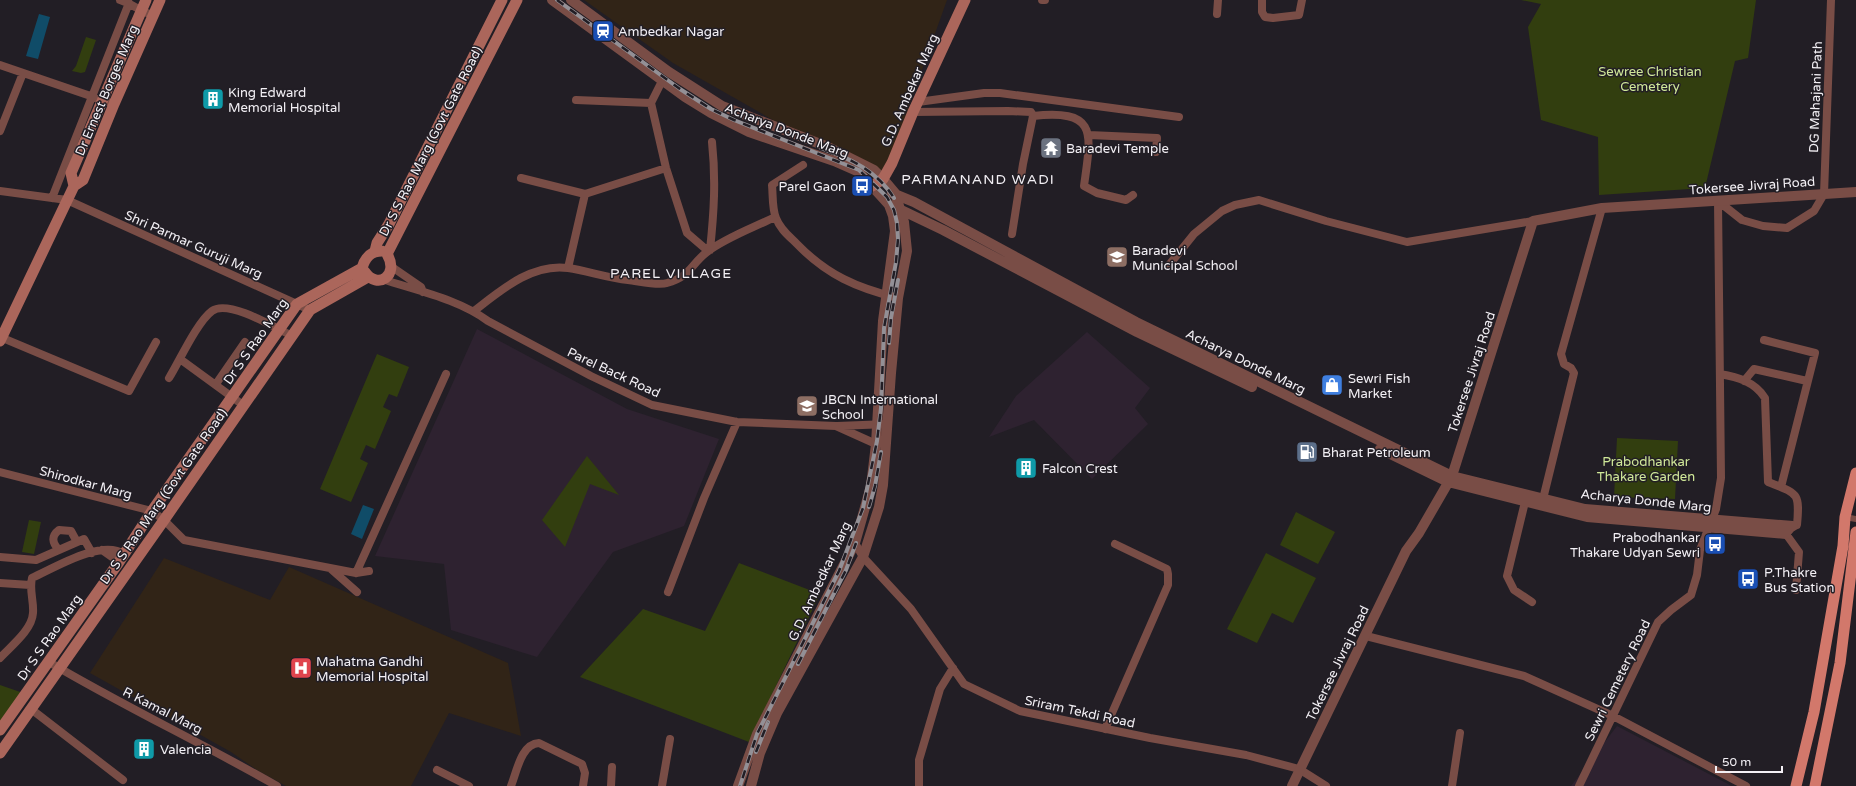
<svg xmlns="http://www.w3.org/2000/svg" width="1856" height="786" font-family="'Varela Round',sans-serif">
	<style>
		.industrial { fill: #2e2230 }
		.medical { fill: #312417 }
		.green { fill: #323e0f }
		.water { fill: #104c68 }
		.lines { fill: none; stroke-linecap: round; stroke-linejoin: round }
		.pedestrian { stroke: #794d46; stroke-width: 6 }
		.minor { stroke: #794d46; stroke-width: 8 }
		.tertiary { stroke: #794d46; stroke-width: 10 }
		.secondary { stroke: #ab665b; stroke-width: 11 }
		.primary { stroke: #d2786b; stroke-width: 11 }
		.rail-casing { stroke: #939096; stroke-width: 4 }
		.rail { stroke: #221e25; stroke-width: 2.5; stroke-dasharray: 8; stroke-linecap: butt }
		.labels { text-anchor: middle; stroke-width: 3; stroke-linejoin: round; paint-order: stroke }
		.poi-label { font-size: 13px; fill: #f3f0f5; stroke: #221e25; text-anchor: start }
		.park-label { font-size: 13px; fill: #d0e899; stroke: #221e25 }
		.street-label { font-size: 13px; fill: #f3f0f5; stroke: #221e25 }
		.neighbourhood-label { font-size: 14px; letter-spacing: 1px; fill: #f3f0f5; stroke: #221e25 }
	</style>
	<rect width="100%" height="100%" fill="#221e25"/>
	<!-- industrial -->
	<path class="industrial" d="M477,329L627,409L719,439L684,526L613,552L537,657L451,630L444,564L375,556Z
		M1087,332L1150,388L1135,408L1148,424L1092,479L1034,420L989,437L1016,396Z
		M1617,726L1728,784L1731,786H1571Z"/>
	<!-- medical -->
	<path class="medical" d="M584,0H947L882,182L673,63Z
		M164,558L270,600L289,567L508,663L521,736L449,713L411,786H286L257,770L231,752L90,673Z"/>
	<!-- green -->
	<path class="green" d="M1521,0H1756L1748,58L1735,61L1705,188L1599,195L1598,137L1541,120L1528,27L1541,4Z
		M86,37L96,40L85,72L81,73L72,71L76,66Z
		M377,354L409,367L397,397L389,394L383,407L391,411L375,449L366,445L360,459L368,463L351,502L320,489Z
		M1617,438L1678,441L1675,499L1614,497Z
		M587,456L619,495L590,484L565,547L542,520Z
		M1296,512L1335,532L1318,564L1280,545Z
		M29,520L41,522L34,554L22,552Z
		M1266,553L1316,578L1293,623L1272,613L1257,643L1227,629Z
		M739,563L820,594L749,742L580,677L643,609L705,631Z
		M0,685L26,694L0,728Z"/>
	<!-- water -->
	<path class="water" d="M39,14L50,17L38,59L26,56Z
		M363,505L374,509L362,539L351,534Z"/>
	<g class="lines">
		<!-- pedestrian -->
		<path class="pedestrian" d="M1845,517L1856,519"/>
		<!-- minor -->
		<path class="minor" d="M120,0C132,4 140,11 152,15
			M1042,0H1045
			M1262,0V12L1265,17L1273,18L1299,15L1302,0
			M1217,14L1218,0
			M0,65L114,104
			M662,81L651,103L666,168L687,233L708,251
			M576,100L651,103
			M918,102L984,93H1000L1179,117
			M913,112L1008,111L1031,112L1033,116L1023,164L1012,234
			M1033,116C1099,109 1091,134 1084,186L1097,193L1126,200L1133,195
			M0,131L23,73
			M1089,135L1157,138L1156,152
			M803,165L772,185C773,195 772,209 776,218C780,229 789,236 797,244C827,275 857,288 898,298
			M521,178L585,194
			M0,191L67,200L310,310
			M52,198L129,3
			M1718,201L1742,220L1763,226L1787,228L1814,211L1824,194L1831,0
			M710,250C714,212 716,180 712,142
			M1169,265L1194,234L1222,211L1235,205L1259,200L1326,221L1407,242L1533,221
			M392,267L421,287L423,292
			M568,268L585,194L666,168
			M382,279C418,291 458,299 488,321L591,376L652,405L737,422L836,426L876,444
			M474,311C501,290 532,263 568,268C588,271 608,278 628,280C638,281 658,286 667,283C690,277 691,264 707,252C727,237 753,228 775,217
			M0,337L129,391L156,342
			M1764,340L1815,353L1781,487
			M180,359L243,405
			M1720,374C1738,377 1755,382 1765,398L1768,482C1798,494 1800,492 1797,525L1793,526L1786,534L1799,552L1796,590
			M169,378C179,362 197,322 212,311C228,299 276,328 292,336
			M1744,381L1754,369L1807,381
			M216,384L245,342
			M837,426L888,424
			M0,472L152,511L164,520L184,540L356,573L369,571
			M1525,502L1507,576L1514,590L1532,602
			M1542,503L1574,373L1571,368L1564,364L1561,354L1602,208
			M855,543L863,557L911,609L964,684L1020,711L1150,738L1246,755L1299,769L1326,786
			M59,550C52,543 51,536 59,530L71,531L77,542
			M102,550L119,562
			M0,557L36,560L84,539L92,553
			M331,569L357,592
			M356,573L446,374
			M0,583L30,585
			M668,592L704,498L737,422
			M1366,636L1524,676L1613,716L1746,786
			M0,658C11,646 32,630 33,613C34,601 29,590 32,578C54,568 101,539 124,554
			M49,662C123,706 202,743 277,786
			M31,709L123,780
			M1105,729L1168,585V574L1167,569L1115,544
			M437,770L469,786
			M511,786C517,771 521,744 539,743L582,764L585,773L583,786
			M611,786L612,767
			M662,786L670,739
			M919,786V760L940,689L953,668
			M1452,786L1460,733
			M1579,786L1658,622L1671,610L1691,595L1697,575L1700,550L1716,509L1721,478L1718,201"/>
		<!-- tertiary -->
		<path class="tertiary" d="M552,0L685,97L711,113L749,132L834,161L859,172L889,205L893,216L895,231L883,321L876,444L871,486L855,543L757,734L738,786
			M571,0L669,72L722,106L828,147L874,170L884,180L895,193L904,222L907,251L898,298L891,373L883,485L879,507L863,557L777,713L760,753L751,786
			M892,193L914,202L1136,322L1452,476L1585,509L1793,526
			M897,208L943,230L1137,332L1252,387
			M1380,449L1448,482L1587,517L1786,534
			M1292,786L1406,551L1419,533L1452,476L1533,221L1602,208L1856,192"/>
		<!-- secondary -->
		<path class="secondary" d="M74,186L71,173L146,0
			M872,186L883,179L892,163L913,112L965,0
			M375,251L377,243L389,224L502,0
			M387,254L517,0
			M362,268C365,258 370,251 382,251
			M365,272C377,290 400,276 387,254
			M0,341L74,186L83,180L114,104L160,0
			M0,730L119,562L152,511L297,304L362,268
			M0,753L164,520L310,310L368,277"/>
		<!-- primary -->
		<path class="primary" d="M1796,786L1814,712L1843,546L1845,517L1856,473
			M1815,786L1840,663L1856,532"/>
		<!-- rail casing -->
		<g class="rail-casing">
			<path id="rail" d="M557,0L680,89L711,109L734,120L859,170L887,197L894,210L897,223L898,239L896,262L884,328L881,408L877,441L863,508L839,571L757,734L740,786
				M821,148C851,159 877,171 894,198
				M889,343L891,318L898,280
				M869,507L875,486L881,452
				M798,664L846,570L856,543
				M756,752L768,722"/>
		</g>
		<!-- rail -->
		<use href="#rail" class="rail"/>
	</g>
	<!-- icons -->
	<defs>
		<g id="station-square" transform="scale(1.15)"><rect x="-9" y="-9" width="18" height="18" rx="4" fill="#1a4fb4" stroke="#221e25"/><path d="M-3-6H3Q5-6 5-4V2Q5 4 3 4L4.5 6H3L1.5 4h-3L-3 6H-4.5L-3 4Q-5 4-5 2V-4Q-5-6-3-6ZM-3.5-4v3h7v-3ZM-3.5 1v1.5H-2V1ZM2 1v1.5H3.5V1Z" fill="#fff"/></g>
		<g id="building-square" transform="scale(1.15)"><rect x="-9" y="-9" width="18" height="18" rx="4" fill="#0f9aa8" stroke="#221e25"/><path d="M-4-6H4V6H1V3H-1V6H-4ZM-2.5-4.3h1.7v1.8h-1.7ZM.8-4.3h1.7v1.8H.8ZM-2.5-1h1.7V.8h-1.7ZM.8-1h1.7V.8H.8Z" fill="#fff"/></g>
		<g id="temple-square" transform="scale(1.15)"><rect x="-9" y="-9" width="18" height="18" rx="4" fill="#6b7280" stroke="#221e25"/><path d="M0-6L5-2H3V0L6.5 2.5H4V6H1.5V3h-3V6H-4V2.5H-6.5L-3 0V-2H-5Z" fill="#fff"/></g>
		<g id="bus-square" transform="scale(1.15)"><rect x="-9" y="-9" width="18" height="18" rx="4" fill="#1a4fb4" stroke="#221e25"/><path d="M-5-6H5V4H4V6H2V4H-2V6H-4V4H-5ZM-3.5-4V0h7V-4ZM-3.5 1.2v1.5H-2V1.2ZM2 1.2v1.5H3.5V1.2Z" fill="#fff"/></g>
		<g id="school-square" transform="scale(1.15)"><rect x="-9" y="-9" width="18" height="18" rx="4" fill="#8d6e63" stroke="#221e25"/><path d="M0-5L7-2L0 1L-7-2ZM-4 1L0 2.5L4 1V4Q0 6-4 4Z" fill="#fff"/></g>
		<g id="shop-square" transform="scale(1.15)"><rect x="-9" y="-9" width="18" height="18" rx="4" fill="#3f7fe0" stroke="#221e25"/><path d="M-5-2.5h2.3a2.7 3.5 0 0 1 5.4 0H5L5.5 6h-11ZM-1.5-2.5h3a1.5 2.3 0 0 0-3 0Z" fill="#fff"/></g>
		<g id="fuel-square" transform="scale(1.15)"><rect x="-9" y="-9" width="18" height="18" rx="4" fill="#5c6f8a" stroke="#221e25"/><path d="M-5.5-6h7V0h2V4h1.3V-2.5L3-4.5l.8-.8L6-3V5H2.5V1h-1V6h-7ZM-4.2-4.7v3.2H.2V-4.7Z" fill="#fff"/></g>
		<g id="hospital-square" transform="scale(1.15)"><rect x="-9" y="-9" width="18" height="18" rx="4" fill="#e0444e" stroke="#221e25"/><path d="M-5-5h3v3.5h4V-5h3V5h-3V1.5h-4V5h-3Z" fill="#fff"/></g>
	</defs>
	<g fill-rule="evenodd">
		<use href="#station-square" x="603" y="31"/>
		<use href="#building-square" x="213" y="99"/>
		<use href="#temple-square" x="1051" y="148"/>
		<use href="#bus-square" x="862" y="186"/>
		<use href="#school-square" x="1117" y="257"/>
		<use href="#shop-square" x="1332" y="385"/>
		<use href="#school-square" x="807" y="406"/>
		<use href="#fuel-square" x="1307" y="452"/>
		<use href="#building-square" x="1026" y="468"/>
		<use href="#bus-square" x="1715" y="544"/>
		<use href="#bus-square" x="1748" y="579"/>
		<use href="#hospital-square" x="301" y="668"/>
		<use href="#building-square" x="144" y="749"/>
	</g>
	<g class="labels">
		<!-- poi labels -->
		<g class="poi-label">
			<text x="618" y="36">Ambedkar Nagar</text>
			<text x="228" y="97">King Edward<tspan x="228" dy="15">Memorial Hospital</tspan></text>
			<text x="1066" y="153">Baradevi Temple</text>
			<text x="846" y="191" text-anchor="end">Parel Gaon</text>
			<text x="1132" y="255">Baradevi<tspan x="1132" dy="15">Municipal School</tspan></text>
			<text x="1348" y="383">Sewri Fish<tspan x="1348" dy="15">Market</tspan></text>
			<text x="822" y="404">JBCN International<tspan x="822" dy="15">School</tspan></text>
			<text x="1322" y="457">Bharat Petroleum</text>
			<text x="1042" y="473">Falcon Crest</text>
			<text x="1700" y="542" text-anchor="end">Prabodhankar<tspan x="1700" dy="15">Thakare Udyan Sewri</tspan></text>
			<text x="1764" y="577">P.Thakre<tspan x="1764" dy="15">Bus Station</tspan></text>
			<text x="316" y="666">Mahatma Gandhi<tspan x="316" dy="15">Memorial Hospital</tspan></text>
			<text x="160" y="754">Valencia</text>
		</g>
		<!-- park labels -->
		<g class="park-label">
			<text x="1650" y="76">Sewree Christian<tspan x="1650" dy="15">Cemetery</tspan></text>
			<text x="1646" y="466">Prabodhankar<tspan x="1646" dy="15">Thakare Garden</tspan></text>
		</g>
		<!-- street labels -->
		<g class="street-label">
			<text transform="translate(106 90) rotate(-67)" y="5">Dr Ernest Borges Marg</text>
			<text transform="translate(909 90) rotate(-66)" y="5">G.D. Ambekar Marg</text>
			<text transform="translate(1815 97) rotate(-88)" y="5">DG Mahajani Path</text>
			<text transform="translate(787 130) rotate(21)" y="5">Acharya Donde Marg</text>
			<text transform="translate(430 141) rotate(-63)" y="5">Dr S S Rao Marg (Govt Gate Road)</text>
			<text transform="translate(1752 185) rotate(-4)" y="5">Tokersee Jivraj Road</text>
			<text transform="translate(194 244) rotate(24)" y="5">Shri Parmar Guruji Marg</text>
			<text transform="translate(255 341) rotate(-55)" y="5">Dr S S Rao Marg</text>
			<text transform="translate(1246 361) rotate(26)" y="5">Acharya Donde Marg</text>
			<text transform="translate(614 372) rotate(25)" y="5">Parel Back Road</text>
			<text transform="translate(1471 372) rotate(-72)" y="5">Tokersee Jivraj Road</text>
			<text transform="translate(86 482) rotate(15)" y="5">Shirodkar Marg</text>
			<text transform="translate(163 496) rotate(-55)" y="5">Dr S S Rao Marg (Govt Gate Road)</text>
			<text transform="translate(1646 500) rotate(6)" y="5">Acharya Donde Marg</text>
			<text transform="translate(819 581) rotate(-65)" y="5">G.D. Ambedkar Marg</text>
			<text transform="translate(49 637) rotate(-55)" y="5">Dr S S Rao Marg</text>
			<text transform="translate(1337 663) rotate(-64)" y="5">Tokersee Jivraj Road</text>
			<text transform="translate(1617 680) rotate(-64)" y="5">Sewri Cemetery Road</text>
			<text transform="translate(163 710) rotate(27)" y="5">R Kamal Marg</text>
			<text transform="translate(1080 711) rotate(12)" y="5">Sriram Tekdi Road</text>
		</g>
		<!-- neighbourhood labels -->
		<g class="neighbourhood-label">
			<text x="978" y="184">PARMANAND WADI</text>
			<text x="671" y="278">PAREL VILLAGE</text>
		</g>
	</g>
	<!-- scale -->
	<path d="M1716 766v6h66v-6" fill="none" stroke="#f3f0f5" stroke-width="2"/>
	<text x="1722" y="766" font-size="12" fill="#f3f0f5" stroke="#221e25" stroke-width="3" paint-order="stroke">50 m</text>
</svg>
